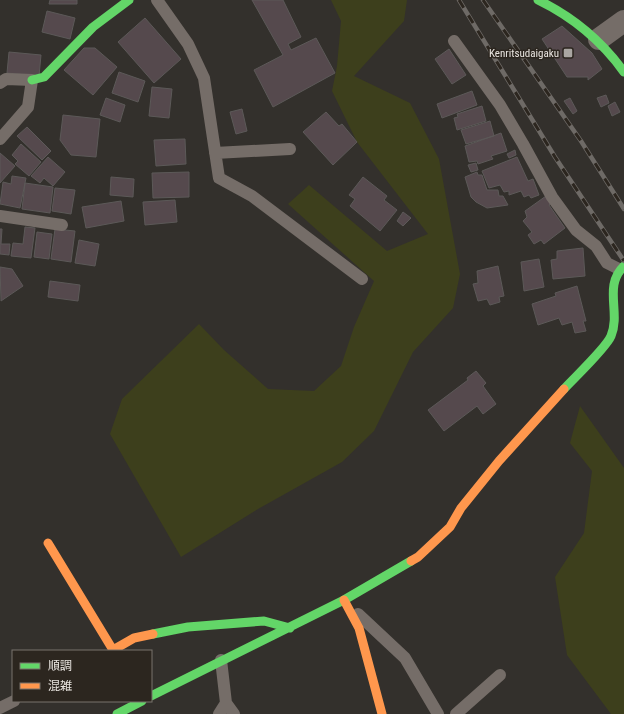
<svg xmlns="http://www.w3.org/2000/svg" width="624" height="714" font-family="'Roboto Condensed','Noto Sans JP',sans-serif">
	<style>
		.green { fill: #3d3f1c }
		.building { fill: #55494d; stroke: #5c5958 }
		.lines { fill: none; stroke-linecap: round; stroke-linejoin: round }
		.lane { stroke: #756d68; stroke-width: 12 }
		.street { stroke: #756d68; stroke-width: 22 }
		.fast { stroke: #63d668; stroke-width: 9 }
		.slow { stroke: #ff974d; stroke-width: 9 }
		.rail-casing { stroke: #6e6a66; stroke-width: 4.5 }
		.rail { stroke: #2c261f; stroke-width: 3; stroke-dasharray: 9; stroke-linecap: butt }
		.poi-dot { fill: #aaa6a2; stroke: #2c261f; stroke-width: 1.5 }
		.labels { text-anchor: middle; stroke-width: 3; stroke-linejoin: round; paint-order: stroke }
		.poi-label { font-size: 11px; fill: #eae6e1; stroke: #2c261f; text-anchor: end }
	</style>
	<rect width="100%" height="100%" fill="#33302c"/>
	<!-- green -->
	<path class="green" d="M331,0H407L404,21L354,76L410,103L439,159L460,274L453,308L413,352L374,431L342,462L258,509L181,557L110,434L122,399L199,324L224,350L268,389L314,391L341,366L354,327L374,281L288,204L309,185L387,251L428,234L357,142L332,91L337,66L341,21Z
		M580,406L624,468V714H611L567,655L555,577L584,533L592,471L570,443Z"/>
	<!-- building -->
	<path class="building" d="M50,0H77V4H49Z
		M252,0H283L301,37L288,44L291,50L316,38L335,73L273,107L254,70L283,55Z
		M47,11L75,18L70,39L42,32Z
		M145,18L181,59L154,83L118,42Z
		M562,26L592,53L602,69L588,80V77H567L542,39Z
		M84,48H95L117,67L93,95L64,70Z
		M449,49L466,75L452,84L435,59Z
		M9,52L41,55L39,76L7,73Z
		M119,72L145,81L138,102L112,93Z
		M152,87L172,89L169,118L149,116Z
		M472,91L477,105L442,118L437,104Z
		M606,95L609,103L601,107L597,98Z
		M106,98L125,105L120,122L100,115Z
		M570,98L577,111L573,114L564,101Z
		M615,102L620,112L612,116L608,106Z
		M482,106L486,121L457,130L454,118L458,117L457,114Z
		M242,109L247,131L236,134L230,112Z
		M326,112L339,126L342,124L357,142L333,165L303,132Z
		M63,115L100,119L96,157L71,155L60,140Z
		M490,121L494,136L466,144L461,130Z
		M27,127L51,151L42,160L17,136Z
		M501,133L507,151L491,156L493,159L478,164L477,161L469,162L465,146Z
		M185,139L186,164L156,166L154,140Z
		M21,144L41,162L29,176L15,164L18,161L12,155Z
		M515,150L516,155L509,158L507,154Z
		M0,153L15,166L0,183Z
		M48,157L65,172L53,186L44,178L40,183L31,176Z
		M517,157L528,181L533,179L539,195L531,198L529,195L524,197L521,191L509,195V191L504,192L500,185L489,188L482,171Z
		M476,163L478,170L471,172L468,165Z
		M189,172V197L153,198L152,173Z
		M477,172L478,175H482L487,190H498L499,196H503L508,205L487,208L476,202L471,197L465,177Z
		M12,176L26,178L20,208L0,204L3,182L11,184Z
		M111,177L134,179L133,197L110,195Z
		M363,177L387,196L384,200L397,210L380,231L350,206L355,199L349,195Z
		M25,183L53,187L50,213L22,209Z
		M55,188L75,190L71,214L52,211Z
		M546,196L551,203L549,205L565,228L544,244L541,240L534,244L528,235L532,232L523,221L527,217L525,211Z
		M175,200L177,222L145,225L143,202Z
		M121,201L124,221L86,228L82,207Z
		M403,212L411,218L403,226L397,221Z
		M25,227L35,228L31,258L11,256L13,243L23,244Z
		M0,229H2L1,244H10L9,255L0,254Z
		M55,229L75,231L71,262L51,259Z
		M37,232L52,234L49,259L34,257Z
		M79,240L99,244L95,266L75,263Z
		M583,248L585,276L553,279L551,260L557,259V251Z
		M539,259L544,287L524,291L521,262Z
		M498,266L504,296L499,297L500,302L490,305L487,299L478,301L473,284L478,283L477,271Z
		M0,267L12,269L23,286L1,301Z
		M50,281L80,285L78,301L48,297Z
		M577,286L586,321H583L586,331L575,333L572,322L562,325L559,318L538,325L532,304L556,296L555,293Z
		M476,371L486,383L483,386L496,404L483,414L477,406L444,431L428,410L468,380L467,378Z"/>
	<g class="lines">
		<!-- lane -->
		<path class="lane" d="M157,0L188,44L204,78L219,178L252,196L362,279
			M454,41L500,105L523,144L552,197L576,230L596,246L607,263L619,269
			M0,83L6,79L32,80L28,107L0,139
			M215,153L290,149
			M0,216L62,225
			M358,614L405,658L438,714
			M221,660L226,703L234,714
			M0,708L14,701
			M219,714L226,703
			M456,714L500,675"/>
		<!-- street -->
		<path class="street" d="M599,39L624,21"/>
		<!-- fast -->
		<path class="fast" d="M538,0C573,17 601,40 624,72
			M32,80L44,77L93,27L129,0
			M564,389C575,377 606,348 611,336C621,312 603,286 624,266
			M153,634L188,627L264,621L290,628
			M151,696L344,600L411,561
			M117,714L142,701"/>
		<!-- slow -->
		<path class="slow" d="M48,543L113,650L134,638L153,634
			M411,561L418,557L450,527L461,508L499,461L564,389
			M344,600L359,628L382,714"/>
		<!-- rail casing -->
		<g class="rail-casing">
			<path id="rail" d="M459,0L555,157L624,261
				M483,0L581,141L624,209"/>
		</g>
		<!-- rail -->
		<use href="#rail" class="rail"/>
	</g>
	<!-- markers -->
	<rect class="poi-dot" x="563" y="48" width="10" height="10" rx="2"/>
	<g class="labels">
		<!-- poi labels -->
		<g class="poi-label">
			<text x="559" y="57">Kenritsudaigaku</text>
		</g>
	</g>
	<!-- legend -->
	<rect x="12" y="650" width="140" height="52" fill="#2c261f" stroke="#78736d"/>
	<rect x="20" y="663" width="20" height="6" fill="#63d668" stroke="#78736d"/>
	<text x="48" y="670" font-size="12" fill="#eae6e1">順調</text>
	<rect x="20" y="683" width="20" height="6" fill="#ff974d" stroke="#78736d"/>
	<text x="48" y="690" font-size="12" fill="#eae6e1">混雑</text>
</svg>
